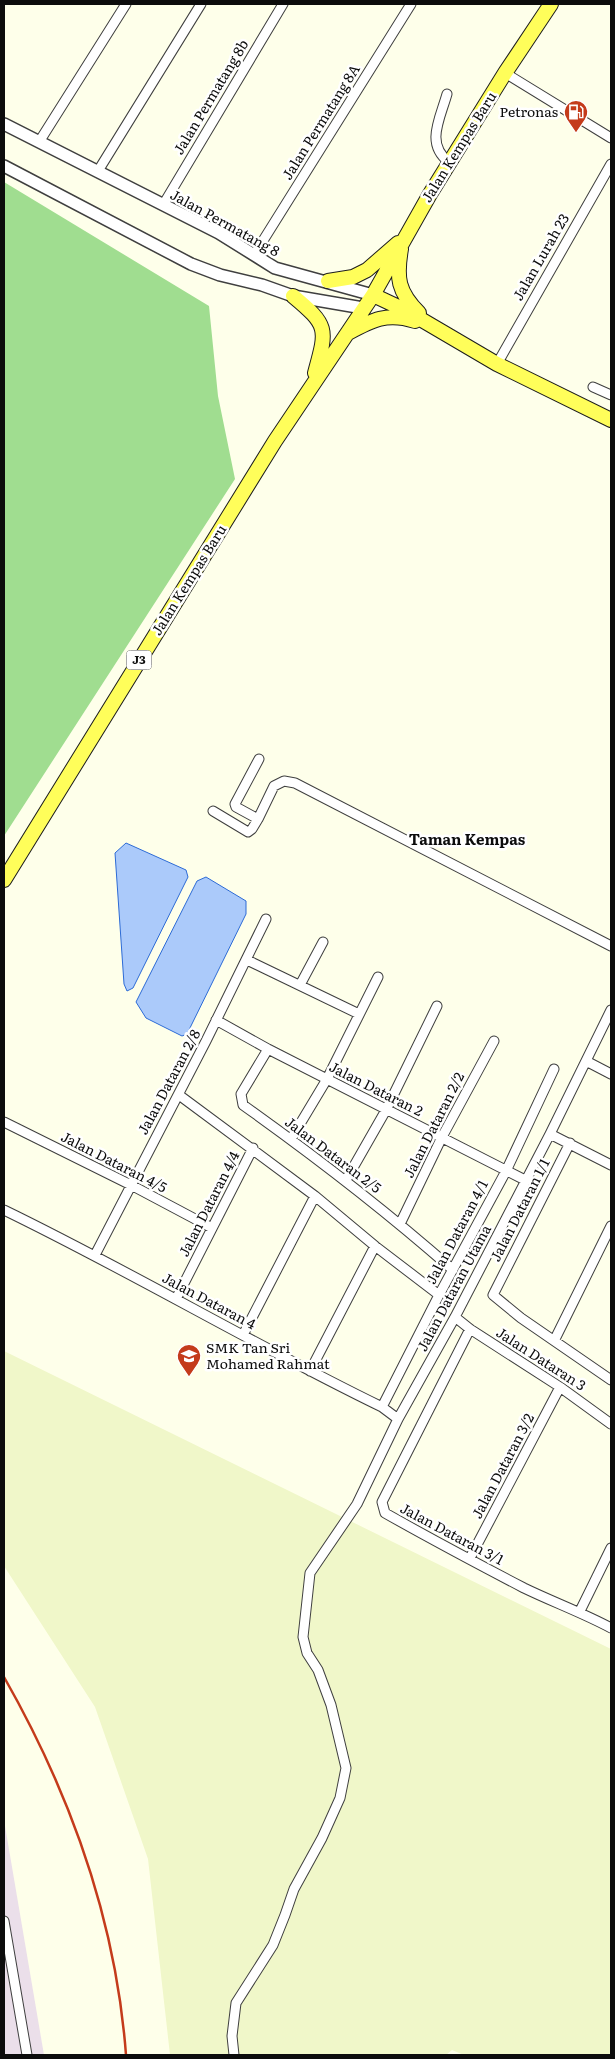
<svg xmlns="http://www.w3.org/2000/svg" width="615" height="2059" font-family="Literata,serif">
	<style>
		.industrial { fill: #ebdfea }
		.farmland { fill: #f0f7c9 }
		.forest { fill: #a0dd90 }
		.water { fill: #abcafa; stroke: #2d6bd6 }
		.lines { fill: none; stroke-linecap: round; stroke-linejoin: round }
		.minor-casing { stroke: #3f3f3f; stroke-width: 11 }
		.tertiary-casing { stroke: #3f3f3f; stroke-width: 14 }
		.primary-casing { stroke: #1d1d1d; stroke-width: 16 }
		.minor { stroke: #fff; stroke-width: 9 }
		.tertiary { stroke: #fff; stroke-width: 11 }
		.primary { stroke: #fffe5a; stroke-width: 14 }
		.rail { stroke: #c43b1b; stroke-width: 2.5 }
		.labels { text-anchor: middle; stroke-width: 5; stroke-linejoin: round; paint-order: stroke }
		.shield { fill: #fff; stroke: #555; stroke-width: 1 }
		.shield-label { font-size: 12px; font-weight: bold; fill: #0c0c0c }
		.street-label { font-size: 14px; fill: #0c0c0c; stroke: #fff }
		.poi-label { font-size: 14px; fill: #0c0c0c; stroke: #fff; text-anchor: end }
		.neighbourhood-label { font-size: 15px; font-weight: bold; fill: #0c0c0c; stroke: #fff }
	</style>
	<rect width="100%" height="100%" fill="#feffea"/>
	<!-- industrial -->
	<path class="industrial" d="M4,1820L44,2055H4Z"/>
	<!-- farmland -->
	<path class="farmland" d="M4,1351L611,1649V2055H464L452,2050L446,2055H170L148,1859L95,1707L4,1566Z"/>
	<!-- forest -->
	<path class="forest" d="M4,182L209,306L218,396L235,479L4,836Z"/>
	<!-- water -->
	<path class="water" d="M126,843L186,870L188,877L133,988L127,991L124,984L115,853Z
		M206,877L246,901V914L187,1034L182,1036L146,1018L136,1002L197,881Z"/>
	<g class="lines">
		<!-- minor casing -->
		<g class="minor-casing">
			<path id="minor" d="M505,73L611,138
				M447,94C440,119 425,144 449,162
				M39,142L126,4
				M98,171L201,4
				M163,205L283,4
				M254,255L411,4
				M497,364L611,164
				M593,387L611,395
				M259,759L235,804L236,807L258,819L274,786L284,781L295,783L611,946
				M213,811L248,832L252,829L258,819
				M247,960L359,1014
				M300,985L323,942
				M216,1020L268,1049L525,1180
				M268,1049L241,1094L243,1105C316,1157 386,1211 453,1270
				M586,1061L611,1074
				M179,1095L315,1196L375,1246L439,1295
				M4,1122L131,1185L212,1228
				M550,1134L611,1165
				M291,1139L327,1079L378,977
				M570,1143L493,1295L521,1318L611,1380
				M346,1180L386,1110L437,1006
				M4,1210C132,1272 254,1345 382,1407L398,1419
				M400,1224L442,1137L494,1041
				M95,1255L206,1041L266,919
				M176,1299L253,1148
				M455,1317L470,1329L560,1387L611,1424
				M470,1329L382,1502L385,1513C431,1539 478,1564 524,1588C553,1602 583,1613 611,1628
				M243,1335L315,1196
				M555,1339L611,1226
				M310,1371L375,1246
				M382,1407L439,1295L506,1171L554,1069
				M470,1558L560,1387
				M580,1611L611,1548
				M4,1921L27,2055
				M234,2055L232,2036L236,2003L273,1945L285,1915L294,1889L322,1838L340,1798L346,1768L331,1705L318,1670L307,1653L303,1637L310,1573L357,1504L398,1419L455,1317L550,1134L611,1010"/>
		</g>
		<!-- tertiary casing -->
		<g class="tertiary-casing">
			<path id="tertiary" d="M4,124L219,233L275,268L373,295
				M4,166L191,264L220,275L262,285L293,296L363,308"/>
		</g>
		<!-- primary casing -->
		<g class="primary-casing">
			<path id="primary" d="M401,249C396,278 398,292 419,313
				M328,281L353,277L367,270L398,243
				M373,295L405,310L497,364L611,420
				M293,296C329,326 327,329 315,373
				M348,333C372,320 387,312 415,321
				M4,880L275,441L373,295L430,194L505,73L551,4"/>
		</g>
		<!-- minor -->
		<use href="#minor" class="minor"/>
		<!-- tertiary -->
		<use href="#tertiary" class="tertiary"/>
		<!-- primary -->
		<use href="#primary" class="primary"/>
		<!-- rail -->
		<path class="rail" d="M4,1677C70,1793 116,1921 126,2055"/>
	</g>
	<!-- icons -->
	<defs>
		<g id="fuel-pin" transform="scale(1.25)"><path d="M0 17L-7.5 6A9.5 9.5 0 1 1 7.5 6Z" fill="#c43b1b" stroke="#fff"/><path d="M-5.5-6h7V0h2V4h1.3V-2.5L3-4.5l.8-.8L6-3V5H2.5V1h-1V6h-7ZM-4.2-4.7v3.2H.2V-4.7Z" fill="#fff"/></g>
		<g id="school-pin" transform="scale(1.25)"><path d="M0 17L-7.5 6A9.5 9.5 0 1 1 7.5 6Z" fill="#c43b1b" stroke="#fff"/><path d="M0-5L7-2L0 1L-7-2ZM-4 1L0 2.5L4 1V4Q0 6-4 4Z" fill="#fff"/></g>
	</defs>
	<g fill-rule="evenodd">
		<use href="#fuel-pin" x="576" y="112"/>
		<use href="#school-pin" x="189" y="1356"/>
	</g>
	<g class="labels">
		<!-- shield labels -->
		<rect class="shield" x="126.5" y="650.5" width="25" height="19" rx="4"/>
		<g class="shield-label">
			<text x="139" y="664">J3</text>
		</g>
		<!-- street labels -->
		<g class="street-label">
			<text transform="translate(211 97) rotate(-59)" y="5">Jalan Permatang 8b</text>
			<text transform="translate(321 122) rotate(-58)" y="5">Jalan Permatang 8A</text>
			<text transform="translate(459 147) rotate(-58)" y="5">Jalan Kempas Baru</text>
			<text transform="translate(225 223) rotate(29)" y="5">Jalan Permatang 8</text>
			<text transform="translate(541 257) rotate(-60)" y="5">Jalan Lurah 23</text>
			<text transform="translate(189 580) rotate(-58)" y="5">Jalan Kempas Baru</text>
			<text transform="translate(169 1082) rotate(-62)" y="5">Jalan Dataran 2/8</text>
			<text transform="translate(376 1089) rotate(27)" y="5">Jalan Dataran 2</text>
			<text transform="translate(434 1125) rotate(-63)" y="5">Jalan Dataran 2/2</text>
			<text transform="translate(333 1155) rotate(37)" y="5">Jalan Dataran 2/5</text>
			<text transform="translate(114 1162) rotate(27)" y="5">Jalan Dataran 4/5</text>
			<text transform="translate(209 1204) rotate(-63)" y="5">Jalan Dataran 4/4</text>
			<text transform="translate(520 1210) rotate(-63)" y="5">Jalan Dataran 1/1</text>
			<text transform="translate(457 1232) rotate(-62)" y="5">Jalan Dataran 4/1</text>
			<text transform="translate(454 1288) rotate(-62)" y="5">Jalan Dataran Utama</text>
			<text transform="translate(209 1301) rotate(28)" y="5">Jalan Dataran 4</text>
			<text transform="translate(541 1359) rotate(33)" y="5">Jalan Dataran 3</text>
			<text transform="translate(503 1466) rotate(-62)" y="5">Jalan Dataran 3/2</text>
			<text transform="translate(452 1534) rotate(28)" y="5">Jalan Dataran 3/1</text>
		</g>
		<!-- poi labels -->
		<g class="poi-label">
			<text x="558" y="117">Petronas</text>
			<text x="206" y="1353" text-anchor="start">SMK Tan Sri<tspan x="206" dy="16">Mohamed Rahmat</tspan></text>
		</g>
		<!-- neighbourhood labels -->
		<g class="neighbourhood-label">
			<text x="467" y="845">Taman Kempas</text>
		</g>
	</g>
	<!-- border -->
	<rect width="615" height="2059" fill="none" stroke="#0c0c0c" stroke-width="10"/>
</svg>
